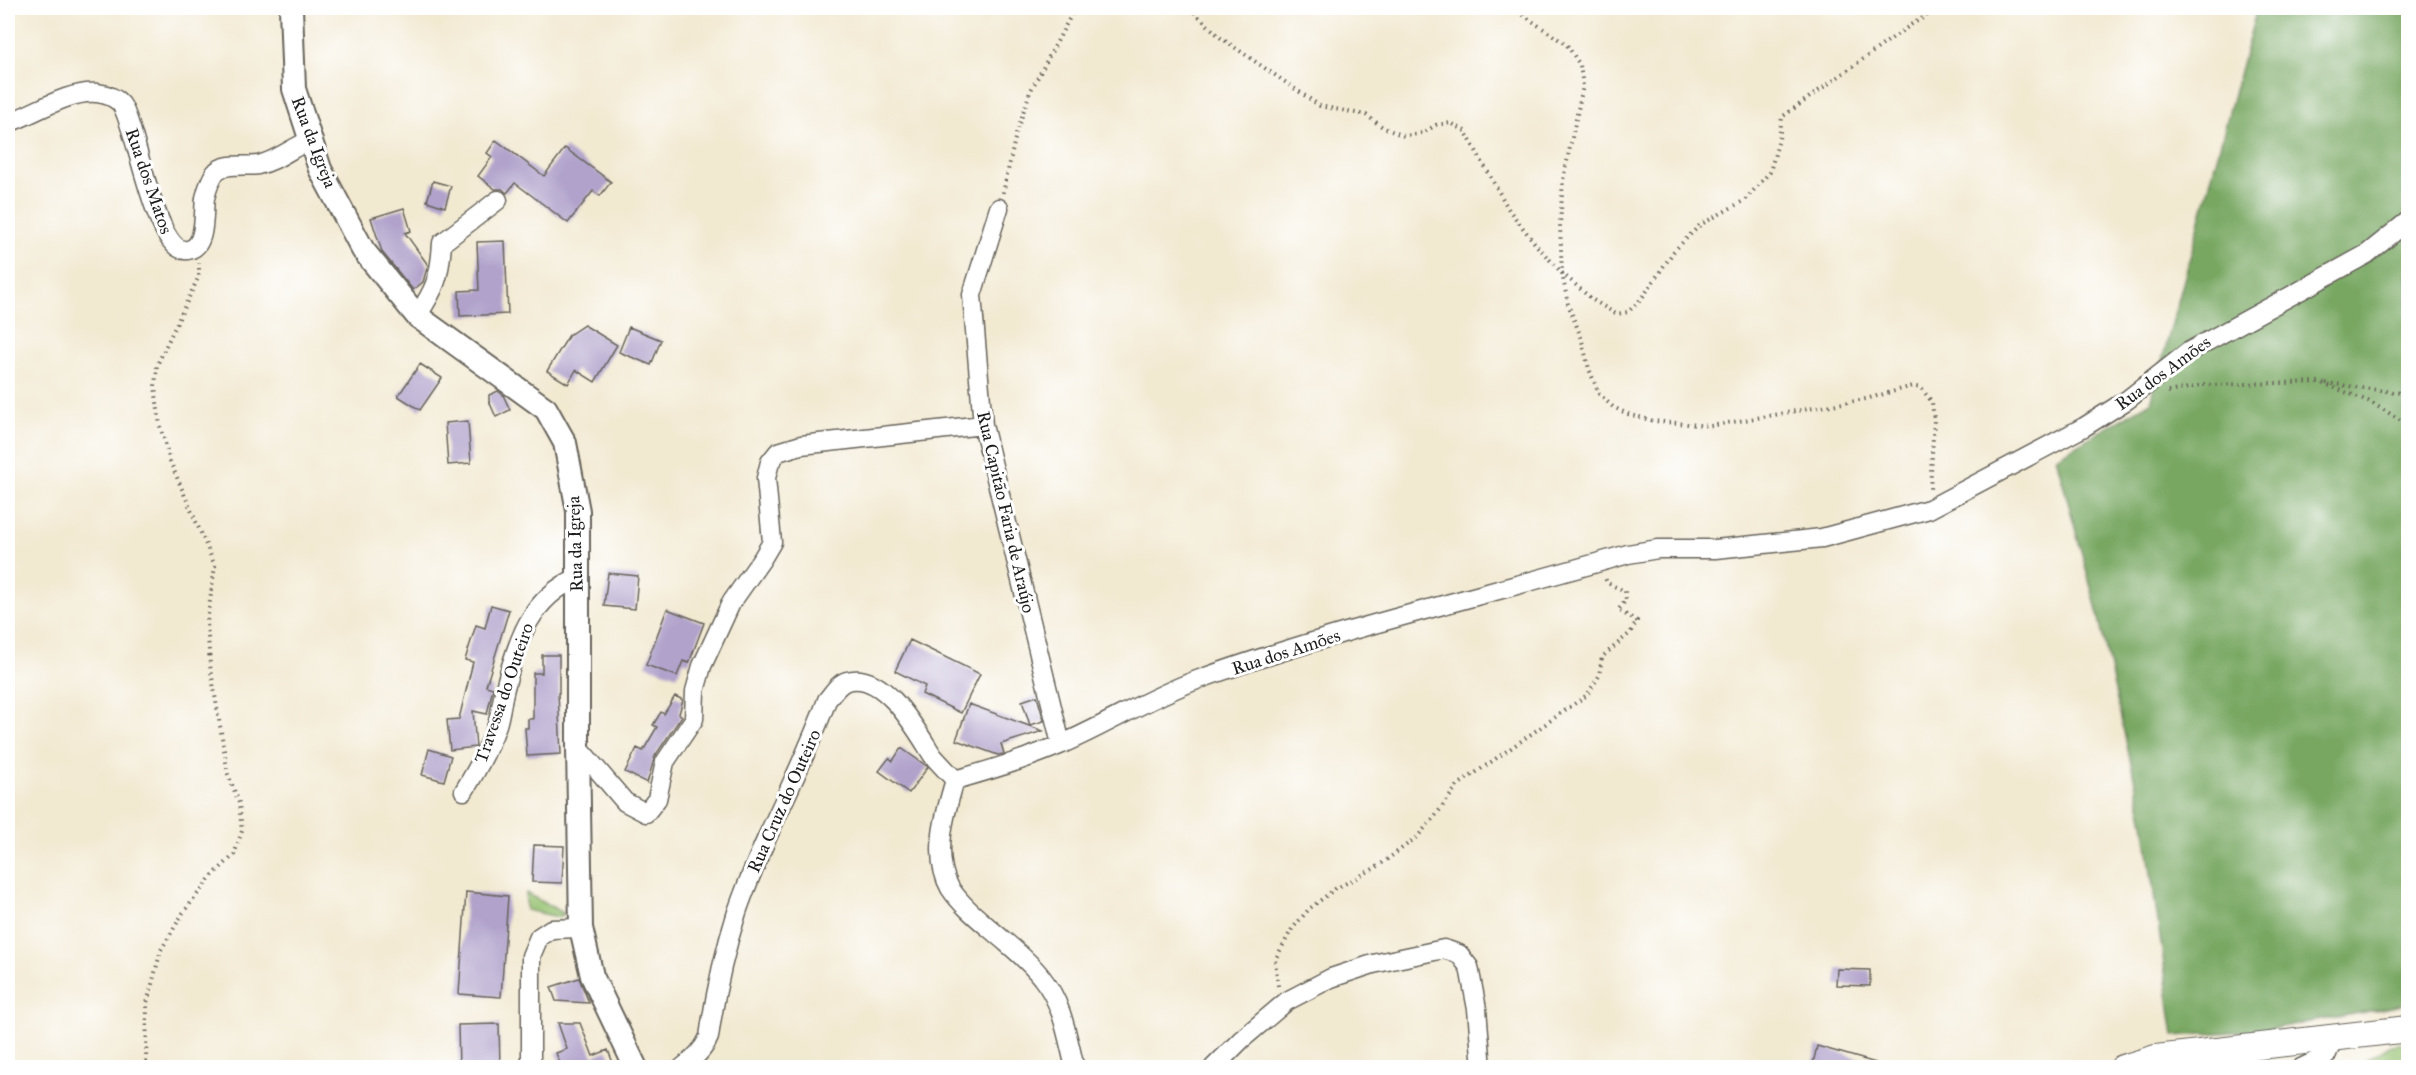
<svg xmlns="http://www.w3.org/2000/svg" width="2416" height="1075" font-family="'IM FELL Great Primer',serif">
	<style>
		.green { fill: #95c16f; stroke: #586e46; stroke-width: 1.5 }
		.forest { fill: #78a762; stroke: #4a623f; stroke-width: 1.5 }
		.building { fill: #b0a2cb }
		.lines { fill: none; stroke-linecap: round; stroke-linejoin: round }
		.minor-casing { stroke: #67645b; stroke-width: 21 }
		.tertiary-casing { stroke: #67645b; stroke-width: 26 }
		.secondary-casing { stroke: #67645b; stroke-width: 28 }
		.path { stroke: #67645b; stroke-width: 4; stroke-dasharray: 1.5 4.5; stroke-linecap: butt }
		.minor { stroke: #fff; stroke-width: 18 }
		.tertiary { stroke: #fff; stroke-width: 22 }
		.secondary { stroke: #fff; stroke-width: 26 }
		.labels { text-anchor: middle; stroke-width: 6; stroke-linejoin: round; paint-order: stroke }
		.street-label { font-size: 18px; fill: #1c1c1c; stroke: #fff }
	</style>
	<rect width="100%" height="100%" fill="#fff"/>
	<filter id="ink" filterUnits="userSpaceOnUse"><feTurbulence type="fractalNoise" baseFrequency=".0167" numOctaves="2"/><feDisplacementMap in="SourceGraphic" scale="12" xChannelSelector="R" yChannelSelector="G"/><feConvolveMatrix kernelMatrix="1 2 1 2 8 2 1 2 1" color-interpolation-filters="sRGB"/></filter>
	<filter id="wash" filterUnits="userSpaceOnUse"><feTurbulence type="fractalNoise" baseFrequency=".008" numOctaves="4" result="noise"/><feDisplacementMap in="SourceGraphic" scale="24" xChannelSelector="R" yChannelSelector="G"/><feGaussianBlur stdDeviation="1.35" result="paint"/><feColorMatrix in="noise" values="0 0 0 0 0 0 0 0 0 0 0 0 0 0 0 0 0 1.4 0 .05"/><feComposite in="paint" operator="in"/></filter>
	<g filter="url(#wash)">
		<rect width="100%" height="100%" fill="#f2e9d1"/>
		<!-- green -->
		<path class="green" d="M526,893L565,914L558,917L526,910Z
			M2408,1043V1067H2354L2391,1045Z"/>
		<!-- forest -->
		<path class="forest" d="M2257,8H2408V1004L2265,1030L2174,1036L2144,823L2098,614L2056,457L2151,402Z"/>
		<g id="blocks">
			<!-- building -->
			<path class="building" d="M496,140L544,176L565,148L611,182L600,196L593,191L568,223L515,183L507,193L502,189H495L478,176L492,157L487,153Z
				M433,181L451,186L445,207L427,201Z
				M404,208L411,231L405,233L428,265L423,282L413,290L382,252L371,218Z
				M505,241L508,314L460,316L459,291L479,290L477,242Z
				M584,325L617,345L595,382L576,370L568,384L547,371L569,335Z
				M629,327L661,340L651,365L619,352Z
				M420,364L442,378L420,410L398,396Z
				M498,391L503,395L510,410L496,417L489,401V395Z
				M468,421L471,463L448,465L445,423Z
				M608,573L638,576L635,609L604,606Z
				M491,605L509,610L486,686L493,688L487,714L473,711L476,747L450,750L447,720L459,719L473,662L465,660L476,625L485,628Z
				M667,609L704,623L689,663L683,661L677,676L646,665Z
				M910,640L980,674L961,713L922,694L925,686L895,671Z
				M542,655H559V693H558L561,754L527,756L525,728H528V719H533V673H542Z
				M675,696L683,700L679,714L682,716L655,756L647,783L625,772L637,748L643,751L657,727L653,725L661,712L664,714Z
				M1037,696L1044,721L1030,725L1022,701Z
				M969,704L1043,731L1001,744L1004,754L998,755L956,740Z
				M901,748L928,767L909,793L879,771L889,758L893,761Z
				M429,749L451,756L444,781L422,775Z
				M534,845L564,846L562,883L532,882Z
				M466,892L508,896L501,997L459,994Z
				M1837,969L1870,970V986L1836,985Z
				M579,978L589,1003L556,1001L551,987Z
				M558,1023H580L593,1056L608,1050L615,1068H562L556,1053L567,1049Z
				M499,1024L500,1068H459L458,1025Z
				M1817,1046L1876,1063L1875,1068H1812Z"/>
		</g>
	</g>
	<g filter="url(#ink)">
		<use href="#blocks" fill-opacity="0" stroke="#67645b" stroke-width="1.5"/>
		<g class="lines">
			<!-- minor casing -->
			<g class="minor-casing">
				<path id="minor" d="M8,123C34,114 69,90 97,93C105,94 115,97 121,104C137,127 155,256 188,250C207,247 203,213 205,198C207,190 210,180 215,173C223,162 245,167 258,165C278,161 292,147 311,140
					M999,208L972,295L983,425L1061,744
					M417,316C436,288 440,276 442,243L498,200
					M578,747L625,802L646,813L657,799L665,762L694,719L695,691L702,666L731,603L762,559L772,542L766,478L770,462L778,452L801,445L983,425
					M955,780C991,770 1027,759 1062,744C1108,724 1150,697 1197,680C1338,629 1484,596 1628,554L1658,549H1715L1822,538L1929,509L2084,427L2127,400L2188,352L2367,254L2408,221
					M955,780C945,813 932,856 950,888C963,908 985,924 1002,939C1016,951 1031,963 1042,978C1063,1004 1067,1036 1075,1068
					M464,791C477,770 489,749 497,725C501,712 502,698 506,684C518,639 531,598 577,578
					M531,1068V956L539,937L551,929L581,928
					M682,1068C694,1058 703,1051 709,1037C715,994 724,953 737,912C762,839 801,772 827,700C833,693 839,683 847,681C884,670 917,731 933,756C940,764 948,772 955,780
					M1213,1068L1241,1040L1287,1001L1331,978L1373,964L1444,949L1459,954L1469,967L1477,1009L1482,1068
					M2301,1068L2326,1056L2334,1038"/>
			</g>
			<!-- tertiary casing -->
			<g class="tertiary-casing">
				<path id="tertiary" d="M291,8L294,89L320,169L363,250L417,316L546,409L565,443L578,511V747L581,928L592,976L636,1068"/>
			</g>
			<!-- secondary casing -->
			<g class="secondary-casing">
				<path id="secondary" d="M2123,1068L2156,1058L2408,1029"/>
			</g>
			<!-- path -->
			<path class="path" d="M1190,8L1221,38L1320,106L1366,115L1384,128L1404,136L1423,133L1436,125L1451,123L1465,131L1509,210L1537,246L1562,273L1593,300L1616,314L1628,312L1642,298L1674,251L1700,225L1745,200L1770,172L1779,139L1782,117L1912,24L1940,8
				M1513,8L1567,45L1580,65L1583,86L1563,180L1560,225L1562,273L1568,304L1581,337L1589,369L1599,394L1613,407L1628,414L1654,421L1710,426L1866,399L1913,386L1921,388L1932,402L1934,420L1930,490
				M1003,193L1016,134L1030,92L1075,8
				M2326,383L2408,394
				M2168,392L2203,385L2320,382L2368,401L2408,424
				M1278,986L1275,960L1292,929L1309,909L1335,889L1377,867L1417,837L1436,815L1458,785L1587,695L1599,676L1602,657L1630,633L1637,621L1618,610L1626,600L1625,591L1607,583L1605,578
				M146,1068L147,1003L161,950L183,913L210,878L234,855L242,831L239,803L228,774L210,665L207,622L215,566L170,461L160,426L155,386L157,365L199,276V263"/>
			<!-- minor -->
			<use href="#minor" class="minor"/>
			<!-- tertiary -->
			<use href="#tertiary" class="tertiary"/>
			<!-- secondary -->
			<use href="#secondary" class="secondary"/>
		</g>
	</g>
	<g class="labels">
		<!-- street labels -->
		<g class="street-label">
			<text transform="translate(314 142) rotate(69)" y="6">Rua da Igreja</text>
			<text transform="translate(149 181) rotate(71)" y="6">Rua dos Matos</text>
			<text transform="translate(2163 373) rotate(-36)" y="6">Rua dos Amões</text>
			<text transform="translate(1006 512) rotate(77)" y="6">Rua Capitão Faria de Araújo</text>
			<text transform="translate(575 544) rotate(-92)" y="6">Rua da Igreja</text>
			<text transform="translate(1286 652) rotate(-18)" y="6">Rua dos Amões</text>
			<text transform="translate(504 693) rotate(-71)" y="6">Travessa do Outeiro</text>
			<text transform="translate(784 801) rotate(-66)" y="6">Rua Cruz do Outeiro</text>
		</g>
	</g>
	<!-- margin -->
	<rect width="2416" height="1075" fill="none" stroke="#fff" stroke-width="30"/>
</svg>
